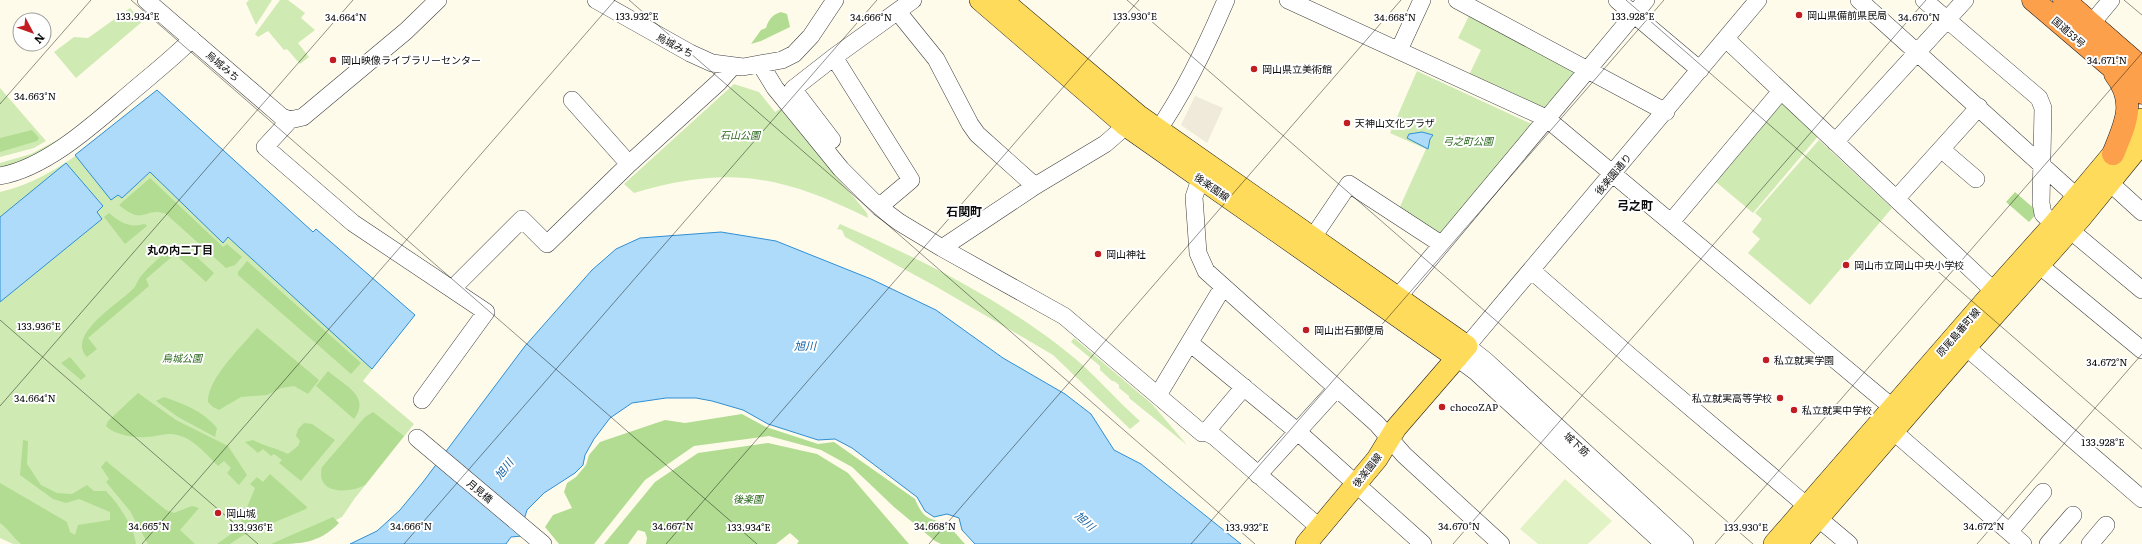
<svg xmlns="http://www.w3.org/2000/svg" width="2142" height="544" font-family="Literata,'Noto Sans JP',serif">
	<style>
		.green { fill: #cfebb3 }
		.forest { fill: #b1dc91 }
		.pitch { fill: #e1f2c5 }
		.plaza { fill: #efeada }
		.water { fill: #addbf9; stroke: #308fd4 }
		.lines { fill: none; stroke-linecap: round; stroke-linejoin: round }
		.minor-casing { stroke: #3f3f3f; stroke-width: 18 }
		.major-casing { stroke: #1d1d1d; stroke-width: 22 }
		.highway-casing { stroke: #1d1d1d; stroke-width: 23 }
		.minor { stroke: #fff; stroke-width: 17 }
		.major { stroke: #ffdb5b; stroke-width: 21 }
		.highway { stroke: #fca04c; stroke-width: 22 }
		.ticks { fill: none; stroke: #0c0c0c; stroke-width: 1; stroke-opacity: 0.45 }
		.poi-dot { fill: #c21d21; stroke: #fff; stroke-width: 1.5 }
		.labels { text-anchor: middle; stroke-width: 4; stroke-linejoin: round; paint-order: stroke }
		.poi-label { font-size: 10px; fill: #0c0c0c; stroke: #fff; text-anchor: start }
		.street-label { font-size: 10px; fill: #0c0c0c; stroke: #fff }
		.park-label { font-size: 10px; font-style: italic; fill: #286619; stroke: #fff }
		.neighbourhood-label { font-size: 11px; font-weight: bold; fill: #0c0c0c; stroke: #fff }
		.water-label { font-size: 11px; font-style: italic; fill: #105fa3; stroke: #fff }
		.quarter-label { font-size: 12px; font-weight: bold; fill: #0c0c0c; stroke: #fff }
		.ticks-label { font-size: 10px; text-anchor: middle; fill: #0c0c0c; stroke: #fff; stroke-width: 4; stroke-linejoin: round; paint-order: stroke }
	</style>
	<rect width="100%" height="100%" fill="#fffbeb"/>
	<!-- green -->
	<path class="green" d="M249,0H272L256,25L246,3Z
		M280,0H288L305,13L301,18L315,30L298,43L309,57L300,64L287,49L284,50L268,31L258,37L255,34Z
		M130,8L143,21L76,78L54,52L74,37L88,38Z
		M1471,12L1578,69L1547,110L1469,75L1481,50L1458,38Z
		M1417,71L1536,126L1442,237L1398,211L1426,149L1390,133Z
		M734,84L759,92L775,112L780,109L867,213L868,218C781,175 728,165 634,193L624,184Z
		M0,88L46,141L34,148L0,157Z
		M157,90L313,232L316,229L415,315L363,381L414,424L355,498L342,517L289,544H13L0,538V192C61,178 110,128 157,90Z
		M1784,101L1820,134L1753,213L1716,182Z
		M59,139L60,142L38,155L0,169V163L31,154Z
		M1819,140L1892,208L1810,305L1748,253L1760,239L1752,232L1762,219L1755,213Z
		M840,224C919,258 999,298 1067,352C1094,373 1115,399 1140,421L1130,429L1053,355L935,286L845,237L842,230L837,229Z
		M1074,338L1152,404L1187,445L1129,398V396L1119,388V385L1114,381H1112L1100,370V366L1071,342Z"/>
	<!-- forest -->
	<path class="forest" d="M781,12L787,14L790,27L761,41L751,44L761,30L766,28C768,20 773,14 781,12Z
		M32,130L39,138L37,141L0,152V138Z
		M150,178L223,247L227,244L242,257L235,265L226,268L166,214C144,206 145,227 119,205Z
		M2015,192L2038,212L2029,222L2006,202Z
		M109,213C121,223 129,228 145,224L147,226L125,244L104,217Z
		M177,246L187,248L214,273L206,282L175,254L146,279L149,286L88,338L97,349L87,357C65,335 121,302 134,288C137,284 138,279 142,275C150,265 165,252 177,246Z
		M247,261L361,363L351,374L238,275V272Z
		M257,328L319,380L308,394L294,386L281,388L267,395L241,397L219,410L213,407L208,402C207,379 242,346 257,328Z
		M70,357L86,376L81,380L61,363Z
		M328,371C345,386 371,396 354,419L316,386Z
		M138,393L176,420L228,446L247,475L239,485L227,473L231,468L224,461L218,466C207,455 193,438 177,435C166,432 157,437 146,437C135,438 114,435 106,426L108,421Z
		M164,397C184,404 203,411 217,428L215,437L178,417L156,401Z
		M373,412L404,436L365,485C348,494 315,494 322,467L365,417Z
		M742,414L766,427L818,444L834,442L915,499C925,523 929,515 947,526C954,530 960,539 965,544H941L935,541L894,507L852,467L821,450L769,436L694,446L645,480L594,544H559L545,527L553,515L572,508L564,492L567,483L576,477L586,465L589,455L600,442L665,420L685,423Z
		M304,423L312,424L335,440L301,481L279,463L282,460L274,454L271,456L263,449L258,453L245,442L253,440C264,446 276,448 288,454L298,446L300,441L296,436L298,429Z
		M23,440L28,441L27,464L41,485L57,493L72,494L87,485L94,491H106C118,503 134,527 136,544H21C13,538 9,529 0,523V483L67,522L70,532L75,535L78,525L110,520V512L79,499L66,503L53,499L20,475Z
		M768,443L817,454L848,473L909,544H797L799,541L790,533L776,544H646L647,538L645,532L638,530L628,544H604L655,482L698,453Z
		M106,461L166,510L174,513L192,506L199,508L180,530L195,544H148L130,511L106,482L109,479L101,467Z
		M270,474L307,507L306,509L242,536L230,544H217L238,529L255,488L250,484L257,477L263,482Z
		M333,517L339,523C318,544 301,544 271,544Z"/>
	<!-- pitch -->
	<path class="pitch" d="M1565,479L1612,521L1588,544H1538L1520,529Z"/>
	<!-- plaza -->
	<path class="plaza" d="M1195,96L1223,108L1207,143L1181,125Z"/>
	<!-- water -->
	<path class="water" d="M157,90L313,232L316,229L415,315L372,369L228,237L223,243L150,172L122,198L118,195L111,200L75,155Z
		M1422,132L1433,135L1430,139L1428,149L1407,138L1409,134Z
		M66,163L103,206L97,212L102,219L0,302V217Z
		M721,232L776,241L871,279L936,310L1003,358L1065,394L1091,414L1114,450L1141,464L1241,544H975L962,530L959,518L947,514L934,517L925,511L917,497L852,448L835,439L818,440L768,424L743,410L712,401L696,398H666L632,403L610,418L594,439L585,455L583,465L575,473L544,493L527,510L523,523L522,536L511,537L506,544H350L377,531L400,510L423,482L525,346L592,270L616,249L640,238Z"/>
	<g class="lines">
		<!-- minor casing -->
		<g class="minor-casing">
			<path id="minor" d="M146,0L282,117L290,120L303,117L406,31L438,0
				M596,0L690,53L712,63L743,67L782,60L794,54L811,36L835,0
				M1288,0L1546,118L1893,408
				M1457,0L1666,112
				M1617,0L1700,70
				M1859,0L2077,197
				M1924,0L2039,98L2043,108L2041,203L2043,214L2054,224
				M898,12L936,59L970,124L977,134L1035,186
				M2091,24L2111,0
				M1726,39L1994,291
				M1399,50L1422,0
				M834,57L911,180L879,207
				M761,65L775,88L841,169L879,207L899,222L942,248L1064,316L1202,433L1206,432L1215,437L1320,528
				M572,100L629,164
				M290,120L265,147L353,223L486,312L422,400
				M1152,139C1183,95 1205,49 1226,0
				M832,140L793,89L834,57L913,0
				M1835,142L1965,0
				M1941,149L1976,179
				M1204,167L1194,197L1198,253L1206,271L1377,424L1404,455L1501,544
				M0,176C46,168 93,125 128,95C149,77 172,59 192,39
				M2109,182L2142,212
				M1896,199L1979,107
				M1671,222L1781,91
				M2070,230L2142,290
				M1313,237L1349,184L1441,244
				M942,248L1035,186L1105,144L1135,118
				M2039,265L2142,350
				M1531,270L1631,357L1807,506
				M453,288L522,219L547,244L629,164L719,82L733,66
				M1398,297L1646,0
				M1190,343L1298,432L1423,544
				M1966,347L2142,499
				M1457,358L1476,372L1664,544
				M1158,395L1223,287
				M1893,431L2023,544
				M1206,432L1244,387
				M417,438L543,544
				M1258,475L1337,388
				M1818,518L1849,544
				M2009,532L2043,492
				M1685,544L1486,361L1467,346L1758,0
				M2048,544L2073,515
				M2090,544L2106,525"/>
		</g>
		<!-- major casing -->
		<g class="major-casing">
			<path id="major" d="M980,0L1126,126L1457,358
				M1002,0L1138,115L1467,346L1396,428L1377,459L1306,544
				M1774,544L1994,291L2054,224L2142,119
				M1796,544L1966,347L2080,219L2142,143"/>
		</g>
		<!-- highway casing -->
		<g class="highway-casing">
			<path id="highway" d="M2033,0L2142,93
				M2064,0L2142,68
				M2113,154C2125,125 2137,102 2115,74"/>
		</g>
		<!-- minor -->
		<use href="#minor" class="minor"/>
		<!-- major -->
		<use href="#major" class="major"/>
		<!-- highway -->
		<use href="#highway" class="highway"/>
	</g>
	<!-- ticks -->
	<path class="ticks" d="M131,0L757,544M629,0L1255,544M1127,0L1753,544M1626,0L2142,449M2124,0L2142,15M0,104L91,0M0,320L258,544M0,406L353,0M142,544L615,0M404,544L877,0M666,544L1139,0M929,544L1401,0M1191,544L1664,0M1453,544L1926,0M1715,544L2142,53M1977,544L2142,354"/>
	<!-- markers -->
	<g class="poi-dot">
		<circle cx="1799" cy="15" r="4"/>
		<circle cx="333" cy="60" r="4"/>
		<circle cx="1254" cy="69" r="4"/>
		<circle cx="1347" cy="123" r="4"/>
		<circle cx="1098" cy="254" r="4"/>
		<circle cx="1846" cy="265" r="4"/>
		<circle cx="1306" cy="330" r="4"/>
		<circle cx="1766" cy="360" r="4"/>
		<circle cx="1780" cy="398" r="4"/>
		<circle cx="1442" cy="407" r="4"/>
		<circle cx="1794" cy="410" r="4"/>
		<circle cx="218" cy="513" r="4"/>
	</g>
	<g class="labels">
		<!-- poi labels -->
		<g class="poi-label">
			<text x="1807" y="19">岡山県備前県民局</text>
			<text x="341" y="64">岡山映像ライブラリーセンター</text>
			<text x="1262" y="73">岡山県立美術館</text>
			<text x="1355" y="127">天神山文化プラザ</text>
			<text x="1106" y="258">岡山神社</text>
			<text x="1854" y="269">岡山市立岡山中央小学校</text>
			<text x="1314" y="334">岡山出石郵便局</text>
			<text x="1774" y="364">私立就実学園</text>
			<text x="1772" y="402" text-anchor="end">私立就実高等学校</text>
			<text x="1450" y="411">chocoZAP</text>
			<text x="1802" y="414">私立就実中学校</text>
			<text x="226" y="517">岡山城</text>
		</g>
		<!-- street labels -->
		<g class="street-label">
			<text transform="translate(2069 32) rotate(41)" y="4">国道53号</text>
			<text transform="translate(675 45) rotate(28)" y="4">烏城みち</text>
			<text transform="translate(223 66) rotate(41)" y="4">烏城みち</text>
			<text transform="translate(1613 174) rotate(-50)" y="4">後楽園通り</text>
			<text transform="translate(1212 187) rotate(35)" y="4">後楽園線</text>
			<text transform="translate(1958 332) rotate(-49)" y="4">原尾島番町線</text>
			<text transform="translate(1577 444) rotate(43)" y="4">城下筋</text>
			<text transform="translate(1367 470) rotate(-52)" y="4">後楽園線</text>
			<text transform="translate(480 491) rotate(40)" y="4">月見橋</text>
		</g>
		<!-- park labels -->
		<g class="park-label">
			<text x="740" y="139">石山公園</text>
			<text x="1468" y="145">弓之町公園</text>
			<text x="182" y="362">烏城公園</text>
			<text x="748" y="503">後楽園</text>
		</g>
		<!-- neighbourhood labels -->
		<g class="neighbourhood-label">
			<text x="180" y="254">丸の内二丁目</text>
		</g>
		<!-- water labels -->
		<g class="water-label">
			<text x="805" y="350">旭川</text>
			<text transform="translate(504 469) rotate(-53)" y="4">旭川</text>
			<text transform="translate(1085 521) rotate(42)" y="4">旭川</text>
		</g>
		<!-- quarter labels -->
		<g class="quarter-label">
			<text x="1635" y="210">弓之町</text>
			<text x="964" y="216">石関町</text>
		</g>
	</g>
	<g class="ticks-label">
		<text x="138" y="20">133.934°E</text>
		<text x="637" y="20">133.932°E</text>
		<text x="1135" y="20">133.930°E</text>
		<text x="1633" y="20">133.928°E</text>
		<text x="346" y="21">34.664°N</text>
		<text x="1395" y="21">34.668°N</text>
		<text x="871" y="21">34.666°N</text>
		<text x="1919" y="21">34.670°N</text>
		<text x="2107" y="64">34.671°N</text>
		<text x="35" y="100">34.663°N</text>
		<text x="39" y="330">133.936°E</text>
		<text x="2107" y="366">34.672°N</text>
		<text x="35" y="402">34.664°N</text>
		<text x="2103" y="446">133.928°E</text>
		<text x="149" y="530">34.665°N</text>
		<text x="411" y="530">34.666°N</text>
		<text x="673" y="530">34.667°N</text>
		<text x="935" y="530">34.668°N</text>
		<text x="1459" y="530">34.670°N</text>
		<text x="1984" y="530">34.672°N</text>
		<text x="251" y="531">133.936°E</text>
		<text x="749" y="531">133.934°E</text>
		<text x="1247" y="531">133.932°E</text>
		<text x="1746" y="531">133.930°E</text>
	</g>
	<!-- north arrow -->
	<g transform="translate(32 32) rotate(131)"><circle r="19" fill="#ffffff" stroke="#9e9e9e"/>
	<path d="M0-3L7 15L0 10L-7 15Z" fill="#c21d21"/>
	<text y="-6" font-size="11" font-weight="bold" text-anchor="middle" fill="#0c0c0c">N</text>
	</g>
</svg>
